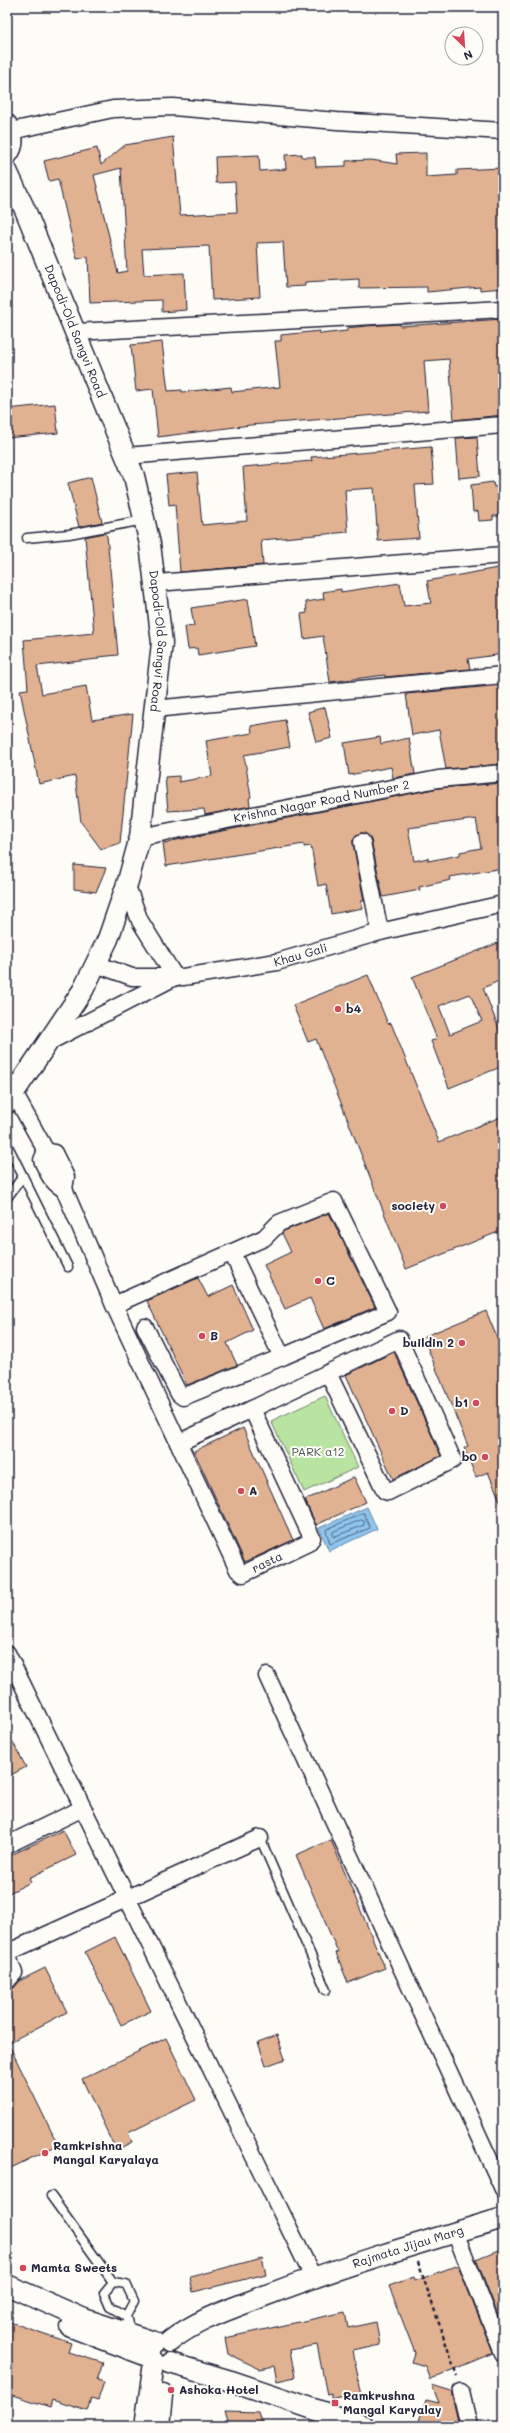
<svg xmlns="http://www.w3.org/2000/svg" width="510" height="2433" font-family="Mali,sans-serif">
	<style>
		.green { fill: #b8e3a0; stroke: #6d826e }
		.water { fill: #8fc5ed; stroke: #6384a6 }
		.lines { fill: none; stroke-linecap: round; stroke-linejoin: round }
		.shore { stroke: #4e6382; stroke-width: 1 }
		.building { fill: #e1b292; stroke: #22223b; fill-rule: evenodd }
		.service-casing { stroke: #22223b; stroke-width: 11 }
		.minor-casing { stroke: #22223b; stroke-width: 19 }
		.tertiary-casing { stroke: #22223b; stroke-width: 23 }
		.path { stroke: #22223b; stroke-width: 2.5; stroke-dasharray: 4 3; stroke-linecap: butt }
		.service { stroke: #fdfcf7; stroke-width: 8 }
		.minor { stroke: #fdfcf7; stroke-width: 16 }
		.tertiary { stroke: #fdfcf7; stroke-width: 20 }
		.poi-dot { fill: #d1495b; stroke: #fdfcf7; stroke-width: 1.5 }
		.labels { text-anchor: middle; stroke-width: 4; stroke-linejoin: round; paint-order: stroke }
		.street-label { font-size: 12px; fill: #22223b; stroke: #fdfcf7 }
		.poi-label { font-size: 12px; font-weight: bold; fill: #22223b; stroke: #fdfcf7; text-anchor: start }
		.park-label { font-size: 12px; fill: #4f5c59; stroke: #fdfcf7 }
	</style>
	<rect width="100%" height="100%" fill="#fdfcf7"/>
	<filter id="ink" filterUnits="userSpaceOnUse"><feTurbulence type="fractalNoise" baseFrequency=".025" numOctaves="2"/><feDisplacementMap in="SourceGraphic" scale="8" xChannelSelector="R" yChannelSelector="G"/><feConvolveMatrix kernelMatrix="1 2 1 2 8 2 1 2 1" color-interpolation-filters="sRGB"/></filter>
	<g filter="url(#ink)">
		<!-- green -->
		<path class="green" d="M325,1396L358,1467L304,1492L271,1421Z"/>
		<!-- water -->
		<path class="water" d="M367,1507L377,1529L329,1551L319,1528Z"/>
		<g class="lines">
			<!-- shore -->
			<path class="shore" d="M364,1513L370,1528L330,1544L326,1530Z
				M361,1520L364,1521V1525L333,1537V1532Z"/>
		</g>
		<!-- building -->
		<path class="building" d="M173,137L180,215L237,212L235,182L216,183L215,157L259,155L260,171L286,169L285,155L302,154V157H315L316,167L346,166V161L371,160L397,164L396,154L426,153V177L457,175V170L503,168V288L480,290V287L427,292V287L359,288V279L305,282V286L286,287L283,242L257,243L260,297L212,300L209,246L142,249L144,275L184,273L186,310L162,312V300L90,303L88,257L77,259L58,179L49,181L44,161L97,148L101,165L125,145ZM121,168L127,271L118,273L94,175Z
			M503,319V415L454,420L449,359L424,361L428,411L250,425L158,437L153,389L136,391L131,345L162,342L168,391L182,390V392L231,387L232,392L280,387L275,341H281V335L320,331V334L347,331V328L366,326L400,324V326Z
			M55,404L58,433L7,438V409Z
			M477,437L480,476L459,478L456,438Z
			M431,447L434,484L415,485L419,538L378,541L374,488L345,490L348,532L261,540L263,565L180,572L175,504L169,505L166,475L197,472L202,525L247,521L243,467L312,461L311,457Z
			M91,477L102,522L79,527L68,483Z
			M493,482L494,487L500,486L502,516H493V520L479,521L478,511L473,512L471,485Z
			M104,533L107,536L118,655L98,657V659L37,666L42,694L86,686L92,720L133,714L120,843L101,849L81,822L75,776L39,784L20,690L28,689L24,640L94,633L85,537Z
			M503,567V654L468,659L470,669L385,677V675L330,682L323,636L304,639L301,614L307,613L306,602L324,599L323,592L341,589V592L400,583L404,606L431,603L427,581Z
			M248,599L255,646L198,655L197,648L188,649L185,627L194,626L191,608Z
			M503,685V764L446,769L439,730L412,735L406,694Z
			M325,707L332,738L316,742L308,712Z
			M285,720L290,747L244,755L251,797L249,798L250,806L205,815L204,809L168,811L165,777L179,776V782L212,776L206,741L252,733L251,726Z
			M380,737L381,744L409,738L415,774L393,778L391,767L349,775L344,743Z
			M503,783V868L450,877L451,880L419,887L420,890L383,897L371,840L365,833H360L353,839V843L364,901H361L363,908L331,914L326,884L318,886L311,846L304,847V844L166,866L163,843L172,842V841L439,788ZM476,819L481,848L460,852V855L428,861V858L414,861L408,828Z
			M74,865L106,868L96,892L74,889Z
			M503,941V979L483,988L503,1039V1066L449,1088L431,1041L437,1039L412,977ZM470,994L482,1021L450,1034L439,1006Z
			M368,975L388,1024L391,1023L439,1142L503,1116V1230L406,1269L316,1039L308,1042L293,1005Z
			M329,1213L375,1307L324,1329L310,1298L285,1309L264,1265L291,1252L282,1233L284,1231Z
			M198,1278L208,1297L233,1285L253,1330L227,1343L237,1365L187,1385L147,1301Z
			M486,1311L503,1352V1508L488,1472L476,1477L464,1448L468,1446L423,1337Z
			M394,1352L441,1456L393,1479L346,1375Z
			M243,1428L293,1540L245,1562L194,1451Z
			M354,1477L366,1502L316,1525L305,1500Z
			M7,1731L26,1767L7,1777Z
			M63,1830L76,1855L29,1878L31,1882L7,1894V1857Z
			M331,1840L385,1968L348,1983L336,1953L338,1952L296,1855Z
			M115,1937L151,2011L121,2025L85,1952Z
			M45,1968L67,2012L8,2043L58,2145L11,2168L7,2161V1990L14,1988L21,1980Z
			M277,2035L285,2059L266,2066L258,2042Z
			M166,2038L196,2100L128,2133L132,2142L116,2150L82,2079Z
			M503,2248V2327L476,2259Z
			M262,2258L266,2274L193,2292L190,2277Z
			M458,2265L493,2353L430,2379L425,2366L412,2362L415,2353L389,2286L414,2277L415,2281Z
			M345,2312L348,2328L376,2322L380,2345L353,2351L362,2397L345,2400L344,2396L331,2399V2394L327,2395L317,2345L290,2350L295,2377L277,2381L274,2366L260,2369L228,2354L225,2338Z
			M7,2321L71,2343L68,2352L103,2363L97,2380L104,2382L98,2400L91,2398L87,2411L52,2400L50,2407L7,2393Z
			M432,2385L451,2391L459,2426H427L430,2424L419,2421L426,2400L439,2403Z
			M225,2412L259,2413L263,2426H230Z"/>
		<g class="lines">
			<!-- service casing -->
			<g class="service-casing">
				<path id="service" d="M27,538L69,534L144,520
					M7,1144L68,1267
					M7,1198L23,1176
					M260,1838L326,1990
					M51,2196L113,2282L126,2284L134,2301L126,2316L130,2332
					M113,2282L104,2293L110,2307L126,2316"/>
			</g>
			<!-- minor casing -->
			<g class="minor-casing">
				<g id="minor">
					<path d="M11,131L113,109L173,107L337,121L503,131"/>
					<path d="M76,332L503,309"/>
					<path d="M126,456L503,425"/>
					<path d="M157,583L503,555"/>
					<path d="M154,709L503,675"/>
					<path id="s1" d="M140,837L438,779L503,773"/>
					<path d="M362,842L380,932"/>
					<path id="s2" d="M96,964L132,977H183L277,962L380,932L503,904"/>
					<path d="M49,1042L175,977L140,921L127,886"/>
					<path d="M14,1093L46,1151"/>
					<path d="M46,1151L54,1153L66,1177L64,1189C51,1182 48,1173 42,1160Z"/>
					<path d="M64,1189L114,1305L264,1238L279,1223L334,1201L388,1312L282,1357L232,1253"/>
					<path id="s3" d="M114,1305L238,1570L243,1574L308,1543L312,1538L252,1409L399,1339L453,1460L388,1492L385,1491L328,1373"/>
					<path d="M145,1327L179,1394L183,1397L282,1357"/>
					<path d="M178,1443L252,1409"/>
					<path d="M7,1653L313,2277"/>
					<path d="M267,1676L503,2189"/>
					<path d="M7,1845L83,1808"/>
					<path d="M11,1951L260,1838"/>
					<path d="M7,1954L14,1973L7,1981"/>
					<path d="M455,2232L503,2353"/>
					<path d="M461,2392L469,2426"/>
				</g>
			</g>
			<!-- tertiary casing -->
			<g class="tertiary-casing">
				<g id="tertiary">
					<path d="M7,125C14,136 15,145 7,155"/>
					<path id="s4" d="M7,171L26,212L134,476L150,544L162,643L140,837L128,881L108,939L83,990L7,1103"/>
					<path d="M7,2285L84,2319L154,2342"/>
					<path d="M71,2327L150,2357"/>
					<path id="s5" d="M169,2342C197,2319 231,2309 264,2296C342,2266 423,2242 503,2218"/>
					<path d="M170,2363L231,2381L364,2426"/>
					<path d="M145,2426L154,2363"/>
					<path d="M160,2426L163,2395"/>
				</g>
			</g>
			<!-- path -->
			<path class="path" d="M418,2262L457,2376"/>
			<!-- service -->
			<use href="#service" class="service"/>
			<!-- minor -->
			<use href="#minor" class="minor"/>
			<!-- tertiary -->
			<use href="#tertiary" class="tertiary"/>
		</g>
	</g>
	<!-- markers -->
	<g class="poi-dot">
		<circle cx="338" cy="1009" r="4"/>
		<circle cx="443" cy="1206" r="4"/>
		<circle cx="318" cy="1281" r="4"/>
		<circle cx="202" cy="1336" r="4"/>
		<circle cx="462" cy="1343" r="4"/>
		<circle cx="476" cy="1403" r="4"/>
		<circle cx="392" cy="1411" r="4"/>
		<circle cx="485" cy="1457" r="4"/>
		<circle cx="241" cy="1491" r="4"/>
		<circle cx="45" cy="2153" r="4"/>
		<circle cx="23" cy="2268" r="4"/>
		<circle cx="171" cy="2390" r="4"/>
		<rect x="331" y="2399" width="8" height="8" rx="2"/>
	</g>
	<g class="labels">
		<!-- street labels -->
		<g class="street-label">
			<text dy="4" stroke="none"><textPath href="#s4" startOffset="174">Dapodi-Old Sangvi Road</textPath></text>
			<text dy="4" stroke="none"><textPath href="#s4" startOffset="498">Dapodi-Old Sangvi Road</textPath></text>
			<text dy="4" stroke="none"><textPath href="#s1" startOffset="185">Krishna Nagar Road Number 2</textPath></text>
			<text dy="4" stroke="none"><textPath href="#s2" startOffset="209">Khau Gali</textPath></text>
			<text dy="4" stroke="none"><textPath href="#s3" startOffset="326">rasta</textPath></text>
			<text dy="4" stroke="none"><textPath href="#s5" startOffset="258">Rajmata Jijau Marg</textPath></text>
		</g>
		<!-- poi labels -->
		<g class="poi-label">
			<text x="346" y="1013">b4</text>
			<text x="435" y="1210" text-anchor="end">society</text>
			<text x="326" y="1285">C</text>
			<text x="210" y="1340">B</text>
			<text x="454" y="1347" text-anchor="end">buildin 2</text>
			<text x="468" y="1407" text-anchor="end">b1</text>
			<text x="400" y="1415">D</text>
			<text x="477" y="1461" text-anchor="end">b0</text>
			<text x="249" y="1495">A</text>
			<text x="53" y="2150">Ramkrishna<tspan x="53" dy="14">Mangal Karyalaya</tspan></text>
			<text x="31" y="2272">Mamta Sweets</text>
			<text x="179" y="2394">Ashoka Hotel</text>
			<text x="343" y="2400">Ramkrushna<tspan x="343" dy="14">Mangal Karyalay</tspan></text>
		</g>
		<!-- park labels -->
		<g class="park-label">
			<text x="318" y="1456">PARK a12</text>
		</g>
	</g>
	<!-- margin -->
	<rect width="510" height="2433" fill="none" stroke="#fdfcf7" stroke-width="24"/>
	<rect x="12" y="12" width="486" height="2409" fill="none" stroke="#22223b" stroke-width="1.5" filter="url(#ink)"/>
	<!-- north arrow -->
	<g transform="translate(464 46) rotate(155)"><circle r="19" fill="#fdfcf7" stroke="#a5a5ac"/>
	<path d="M0-3L7 15L0 10L-7 15Z" fill="#d1495b"/>
	<text y="-6" font-size="11" font-weight="bold" text-anchor="middle" fill="#22223b">N</text>
	</g>
</svg>
